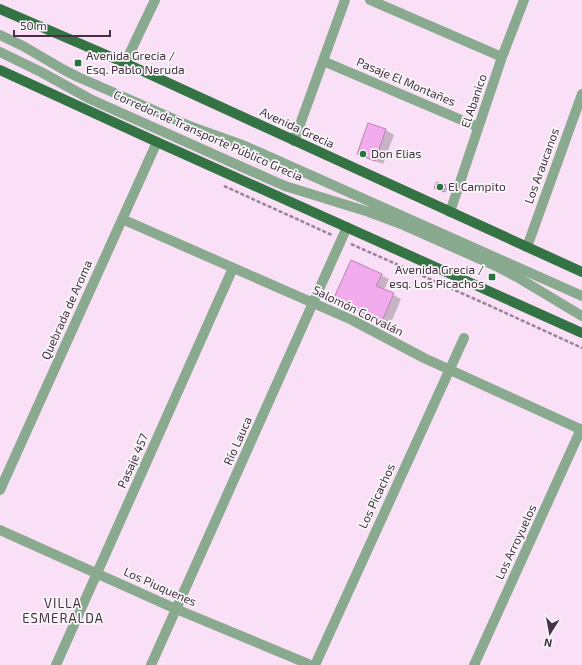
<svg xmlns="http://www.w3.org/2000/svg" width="582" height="665" font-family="'Exo 2',sans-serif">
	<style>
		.shadow { fill: #0003 }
		.building { fill: #f2abec; stroke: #bd80b7 }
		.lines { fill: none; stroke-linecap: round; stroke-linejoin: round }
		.path { stroke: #9b8299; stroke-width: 2.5; stroke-dasharray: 4 2; stroke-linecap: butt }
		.minor { stroke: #89aa8f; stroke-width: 10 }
		.major { stroke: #347444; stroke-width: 10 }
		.poi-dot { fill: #2a723e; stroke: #f7f7f7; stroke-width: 1.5 }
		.labels { text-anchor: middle; stroke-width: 3.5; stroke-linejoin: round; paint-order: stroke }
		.poi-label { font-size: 12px; fill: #493047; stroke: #f7f7f7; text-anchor: start }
		.street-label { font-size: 12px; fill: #493047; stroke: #f7f7f7 }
		.neighbourhood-label { font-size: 13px; letter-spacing: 1px; fill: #493047; stroke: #f7f7f7 }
	</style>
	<rect width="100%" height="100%" fill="#fae0f7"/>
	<!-- shadow -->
	<path class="shadow" d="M368,124L386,130L394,135L383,164L366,158L358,154Z
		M437,183L448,188L446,192L438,189Z
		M381,275L389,279L384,290L401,299L390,325L343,304L334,299Z"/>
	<!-- building -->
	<path class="building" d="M368,123L386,129L375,161L357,154Z
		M437,182L446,185L444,192L434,188Z
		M351,260L382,274L376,286L394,293L382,321L333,300Z"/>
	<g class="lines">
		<!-- path -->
		<path class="path" d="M224,186L332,235
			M351,244L486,304L582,348"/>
		<!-- minor -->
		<path class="minor" d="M370,0L502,57
			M0,35L23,46L64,70L78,77L192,127L245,146L582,296
			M0,52L41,72L90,99L269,179L285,186L369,212L401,224L498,267L517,277L582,316
			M323,61L478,127
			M125,63L155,0
			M294,141L345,0
			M450,212L502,57L524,0
			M122,219L352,320L424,358L582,430
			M527,247L582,94
			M0,490L157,142
			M0,530L176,609L311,665
			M56,665L233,268
			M151,665L347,227
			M315,665L464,338
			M474,665L581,429"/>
		<!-- major -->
		<path class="major" d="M0,9L125,63L582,272
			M0,70L157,142L582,333"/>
	</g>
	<!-- markers -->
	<g class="poi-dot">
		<rect x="74" y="59" width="8" height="8" rx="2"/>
		<circle cx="363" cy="154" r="4"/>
		<circle cx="440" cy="187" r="4"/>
		<rect x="488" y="273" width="8" height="8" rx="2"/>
	</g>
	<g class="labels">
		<!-- poi labels -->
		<g class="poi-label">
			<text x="86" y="60">Avenida Grecia /<tspan x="86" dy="14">Esq. Pablo Neruda</tspan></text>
			<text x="371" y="158">Don Elias</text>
			<text x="448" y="191">El Campito</text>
			<text x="484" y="274" text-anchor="end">Avenida Grecia /<tspan x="484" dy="14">esq. Los Picachos</tspan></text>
		</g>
		<!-- street labels -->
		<g class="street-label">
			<text transform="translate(406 82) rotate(23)" y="4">Pasaje El Montañes</text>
			<text transform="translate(474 101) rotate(-71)" y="4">El Abanico</text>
			<text transform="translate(297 128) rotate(25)" y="4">Avenida Grecia</text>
			<text transform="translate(208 136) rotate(24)" y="4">Corredor de Transporte Público Grecia</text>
			<text transform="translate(542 166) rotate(-70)" y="4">Los Araucanos</text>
			<text transform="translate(67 310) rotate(-66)" y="4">Quebrada de Aroma</text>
			<text transform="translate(358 311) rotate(26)" y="4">Salomón Corvalán</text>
			<text transform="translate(238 441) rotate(-66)" y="4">Río Lauca</text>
			<text transform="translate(133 461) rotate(-66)" y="4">Pasaje 457</text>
			<text transform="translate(377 496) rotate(-65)" y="4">Los Picachos</text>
			<text transform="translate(516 542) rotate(-65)" y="4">Los Arroyuelos</text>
			<text transform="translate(160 587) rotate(24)" y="4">Los Piuquenes</text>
		</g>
		<!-- neighbourhood labels -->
		<g class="neighbourhood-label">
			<text x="63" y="608">VILLA<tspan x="63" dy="15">ESMERALDA</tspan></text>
		</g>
	</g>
	<!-- north arrow -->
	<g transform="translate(550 633) rotate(191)" stroke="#f7f7f7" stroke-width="3" paint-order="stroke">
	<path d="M0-3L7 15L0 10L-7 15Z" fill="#493047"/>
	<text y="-6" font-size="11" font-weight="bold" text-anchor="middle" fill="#493047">N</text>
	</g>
	<!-- scale -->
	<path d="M14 30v6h96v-6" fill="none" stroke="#493047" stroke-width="2"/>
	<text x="20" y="30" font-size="12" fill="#493047" stroke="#f7f7f7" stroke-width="3" paint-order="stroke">50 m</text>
</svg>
